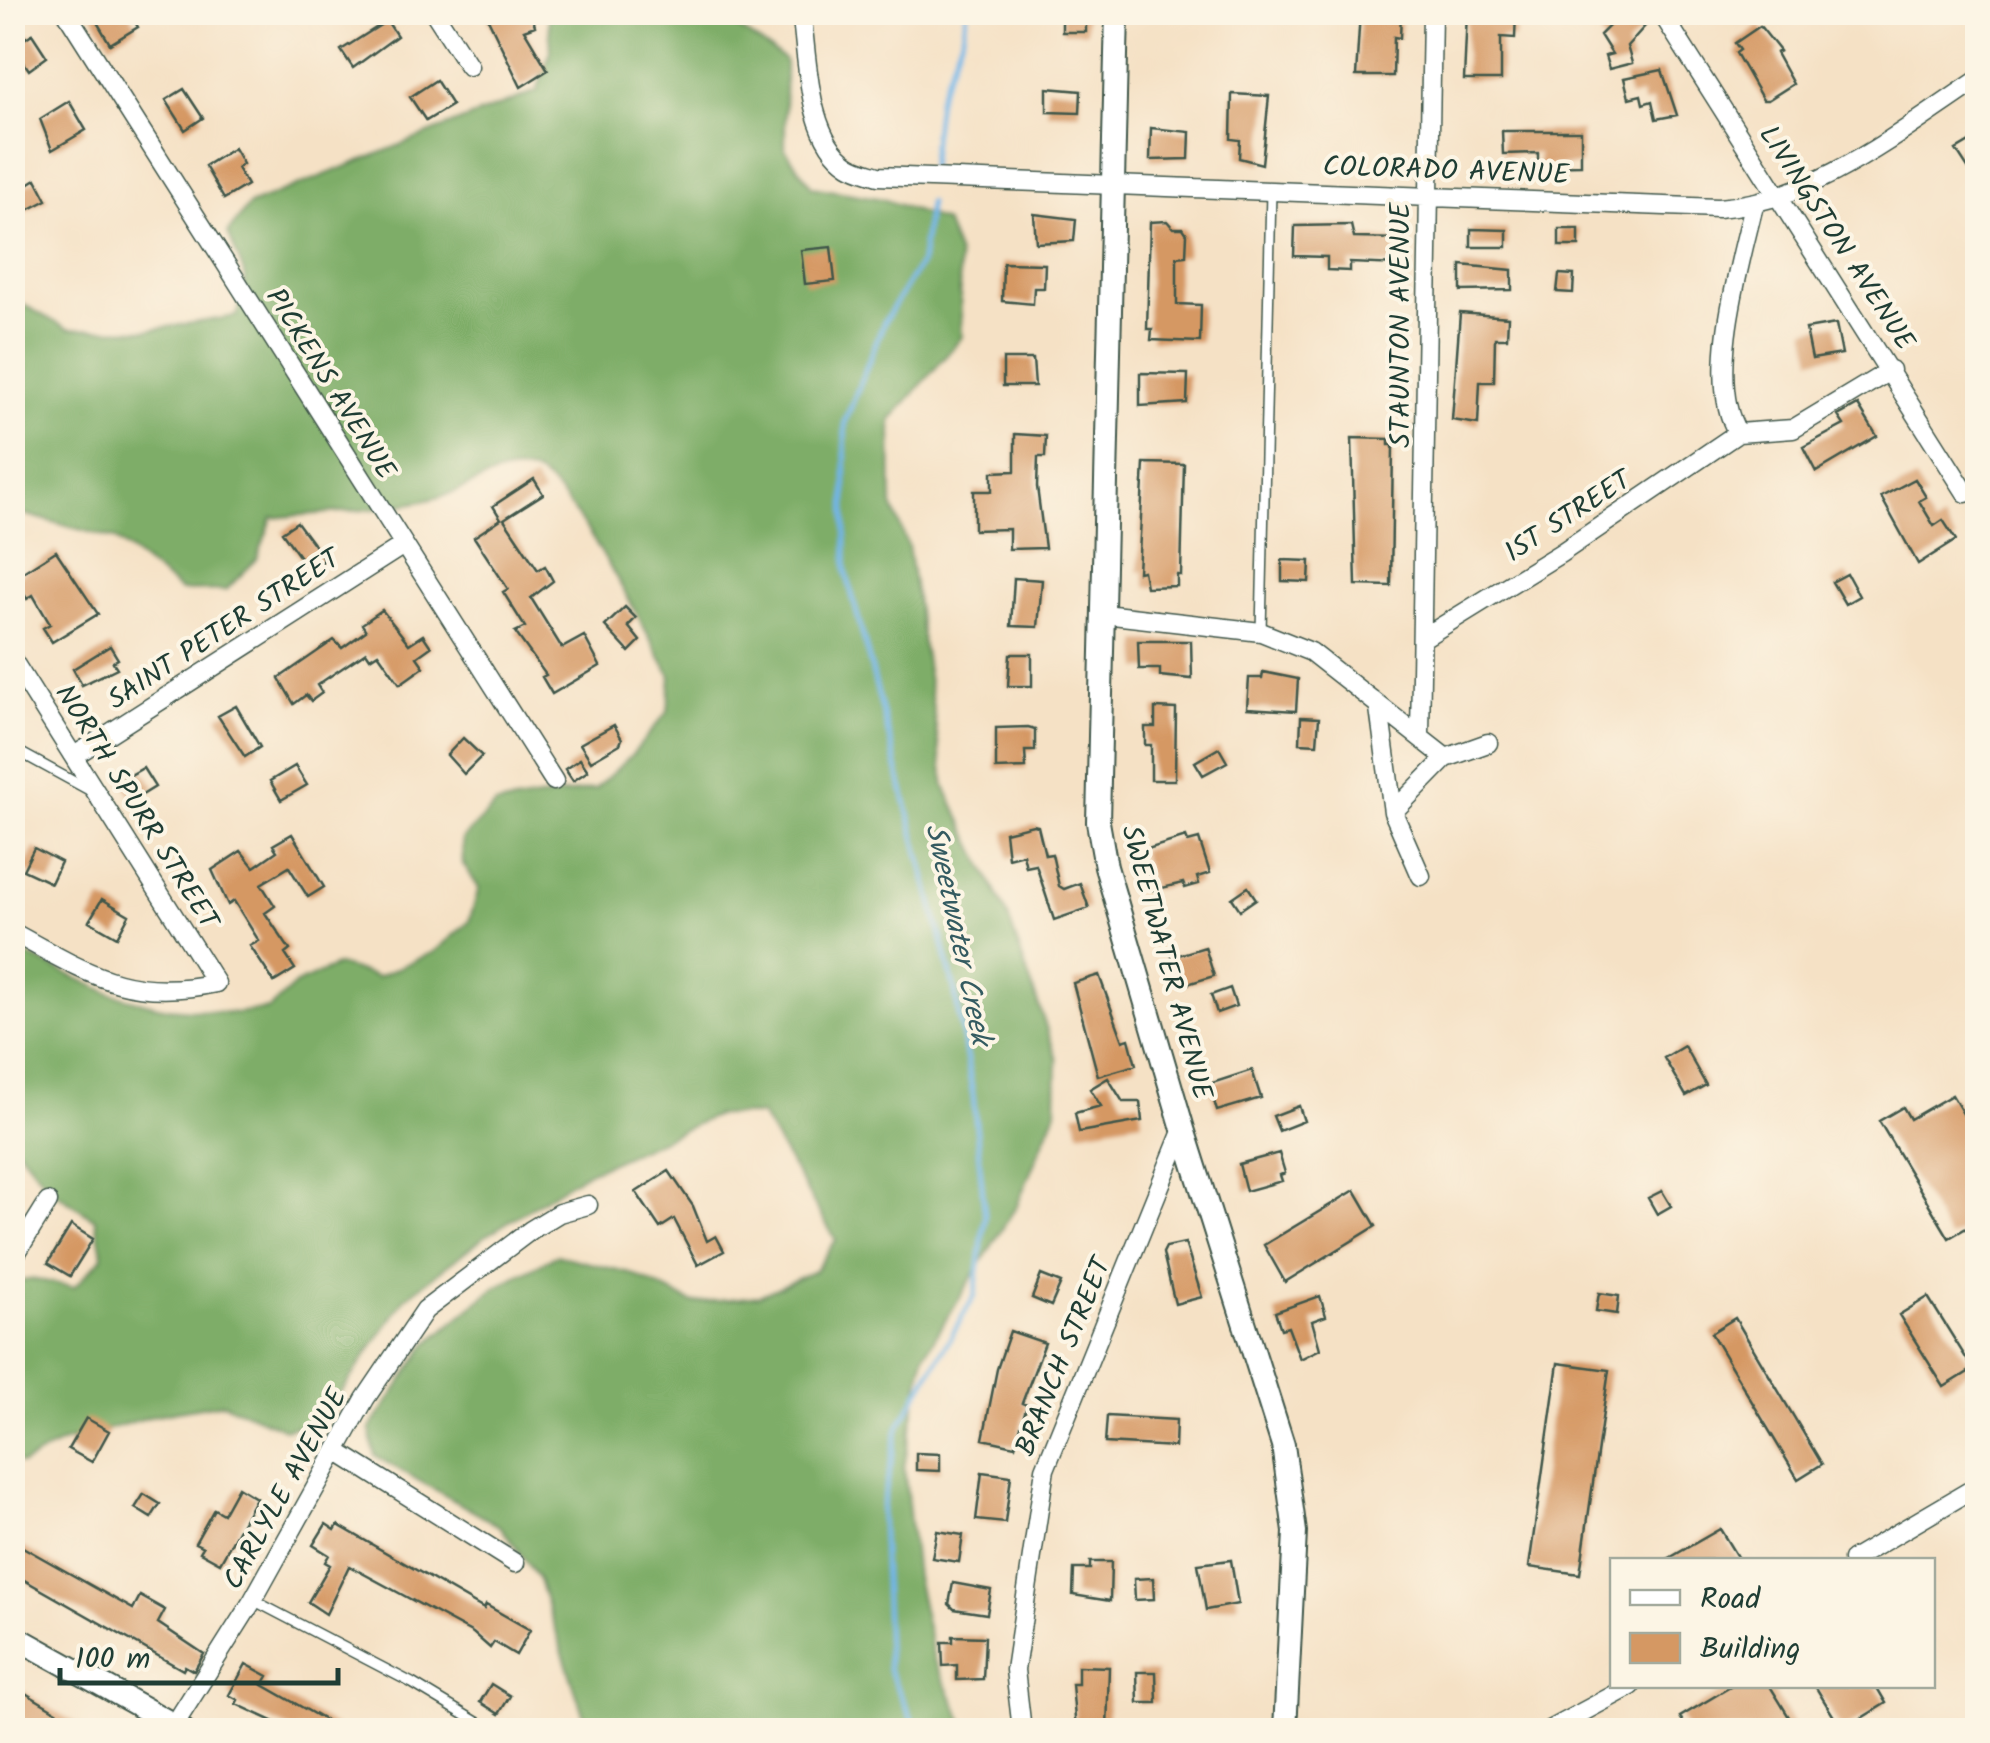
<svg xmlns="http://www.w3.org/2000/svg" width="1990" height="1743" font-family="Kalam,sans-serif">
	<style>
		.forest { fill: #7ead67; stroke: #4e754e; stroke-width: 2.5 }
		.lines { fill: none; stroke-linecap: round; stroke-linejoin: round }
		.stream { stroke: #71b5e7; stroke-width: 5 }
		.building { fill: #d59863 }
		.service-casing { stroke: #3f564a; stroke-width: 12 }
		.minor-casing { stroke: #3f564a; stroke-width: 21 }
		.tertiary-casing { stroke: #3f564a; stroke-width: 26 }
		.service { stroke: #fff; stroke-width: 9 }
		.minor { stroke: #fff; stroke-width: 18 }
		.tertiary { stroke: #fff; stroke-width: 22 }
		.labels { text-anchor: middle; stroke-width: 8; stroke-linejoin: round; paint-order: stroke }
		.street-label { font-size: 28px; fill: #1f3d34; stroke: #fcf5e5 }
		.water-label { font-size: 30px; font-style: italic; fill: #345b61; stroke: #fcf5e5 }
	</style>
	<rect width="100%" height="100%" fill="#fcf5e5"/>
	<filter id="ink" filterUnits="userSpaceOnUse"><feTurbulence type="fractalNoise" baseFrequency=".01" numOctaves="2"/><feDisplacementMap in="SourceGraphic" scale="20" xChannelSelector="R" yChannelSelector="G"/><feConvolveMatrix kernelMatrix="1 2 1 2 8 2 1 2 1" color-interpolation-filters="sRGB"/></filter>
	<filter id="wash" filterUnits="userSpaceOnUse"><feTurbulence type="fractalNoise" baseFrequency=".0048" numOctaves="4" result="noise"/><feDisplacementMap in="SourceGraphic" scale="40" xChannelSelector="R" yChannelSelector="G"/><feGaussianBlur stdDeviation="2.25" result="paint"/><feColorMatrix in="noise" values="0 0 0 0 0 0 0 0 0 0 0 0 0 0 0 0 0 1.4 0 .05"/><feComposite in="paint" operator="in"/></filter>
	<g filter="url(#wash)">
		<rect width="100%" height="100%" fill="#f5e1c5"/>
		<!-- forest -->
		<path class="forest" d="M548,13H716L785,60V149L812,187L883,199L945,222L958,255L962,337L891,420L892,505L908,546L945,787L1007,914L1057,1059L1056,1111L1017,1205L924,1355L904,1467L916,1577L934,1660L968,1730H596L583,1714L539,1580L501,1527L375,1456L370,1429L427,1344L494,1288L557,1255L630,1273L693,1303L759,1296L815,1271L836,1240L761,1115H716L582,1175L484,1237L405,1298L322,1421L285,1429L223,1403L156,1415L61,1443L22,1464L13,1459V1283L33,1279L74,1287L103,1257L95,1219L49,1188L13,1143V949L112,994L165,1008L235,1013L269,1009L296,984L338,965L377,977L434,952L469,922L479,888L463,864L462,839L496,805L595,789L630,757L668,711L671,676C646,634 573,484 532,472C504,464 477,484 452,493C395,512 331,511 272,518L257,559L226,590L181,591L115,539L13,511V299L68,329L149,330L237,316L246,278L228,233L249,205L537,91L551,50Z"/>
		<g class="lines">
			<!-- stream -->
			<path class="stream" d="M930,167L938,99L963,35L967,12
				M917,1730L888,1669L881,1514L898,1428L975,1295L985,1217L973,1095L954,987L846,571L845,422L884,322L921,262L929,202"/>
		</g>
		<g id="blocks">
			<!-- building -->
			<path class="building" d="M91,12H129L138,27L110,44Z
				M507,12H531L535,26L524,30L548,70L521,87L488,19Z
				M1062,12H1086V32H1062Z
				M1360,12H1401L1400,38L1394,37L1393,76H1356Z
				M1467,12H1516L1515,38L1501,37V80H1464Z
				M1623,12H1636L1645,26L1627,46L1632,63L1609,69L1605,56L1612,54L1600,35Z
				M387,21L397,36L353,68L341,50Z
				M1760,26L1780,51L1776,53L1793,84L1768,100H1763L1736,53L1740,50L1735,43Z
				M23,33L26,38L32,34L47,57L29,70L12,45Z
				M1662,70L1677,115L1656,119L1652,101L1643,104L1641,95L1629,98L1624,78Z
				M436,80L452,105L426,121L410,97Z
				M1047,88L1081,91L1080,113L1047,112Z
				M184,89L203,118L185,130L166,100Z
				M1232,94L1269,96L1262,164L1239,158L1240,140L1231,139Z
				M69,101L86,130L52,150L40,119Z
				M1151,128L1190,132L1189,159L1150,160Z
				M1502,131H1581V165L1538,166V153L1503,154Z
				M1978,137V184L1956,150Z
				M234,148L243,164L237,168L247,185L224,199L205,166Z
				M36,179L47,200L20,214L12,194Z
				M1034,214L1076,219L1074,241L1036,243Z
				M1167,221L1173,228H1183L1187,234L1186,256L1177,257V304L1201,305L1200,342L1151,340L1152,329H1147L1150,222Z
				M1351,225L1354,238L1401,239L1400,265L1350,263V271L1327,270V257L1294,256L1295,226Z
				M1471,229L1507,230V247H1471Z
				M1559,229H1579V246H1559Z
				M831,247L835,281L805,284L801,250Z
				M1003,263L1045,264L1044,288H1034L1033,304L1002,301Z
				M1461,265L1512,270V290L1461,291Z
				M1559,274L1574,275L1573,293L1557,292Z
				M1460,313L1508,317L1507,338H1495L1494,382H1480L1478,424L1452,420Z
				M1836,324L1842,354L1812,359L1806,329Z
				M1003,359H1033L1035,386H1003Z
				M1140,373L1188,374L1187,403L1140,406Z
				M1858,405L1877,436L1816,472L1803,447L1844,425L1838,416Z
				M1015,434L1046,436L1045,457H1038L1037,487L1045,548L1009,549V529L974,530V491H992V472L1015,471Z
				M1352,438L1389,439V445H1393L1391,586L1356,585Z
				M1144,463L1184,464L1181,575H1177V586L1146,587L1143,571L1138,572Z
				M534,479L543,494L504,519L538,570L545,566L553,581L531,598L562,648L584,636L600,666L552,694L542,677L546,675L515,632L525,627L503,592L508,589L474,537L501,519L493,506Z
				M1915,479L1926,497L1919,501L1934,526L1943,520L1956,540L1918,564L1881,497Z
				M297,522L322,556L323,561L309,570L282,532Z
				M56,551L98,614L52,642L43,628L50,624L33,595L27,599L14,578Z
				M1282,560L1310,561L1309,582L1282,581Z
				M1847,574L1859,596L1845,604L1832,582Z
				M1014,578L1042,580L1038,627L1011,626Z
				M625,607L636,618L628,626L640,641L629,652L605,626Z
				M382,610L409,644L423,635L431,647L417,657L424,667L400,684L378,653L370,658L366,652L317,685L322,693L311,701L306,695L294,704L279,678L334,640L342,648L366,631L362,624Z
				M1138,641H1191L1192,679L1160,676V669H1139Z
				M110,646L118,659L113,662L117,668L82,685L73,669Z
				M1010,654H1032V686H1008Z
				M1263,672L1298,679L1296,711L1247,708L1249,678H1262Z
				M236,706L260,747L245,757L218,716Z
				M1155,708L1176,709L1175,780H1151V745H1145V727H1155Z
				M1301,717L1319,718L1317,744L1300,743Z
				M614,725L622,739L620,744L591,761L580,744Z
				M1028,727L1035,729V751H1025L1026,768L996,769V728Z
				M463,738L482,756L464,774L447,755Z
				M1219,748L1227,762L1203,775L1195,762Z
				M580,759L588,771L573,781L565,769Z
				M295,766L307,785L281,800L270,781Z
				M143,768L155,787L134,800L122,780Z
				M1033,825L1038,826L1045,855L1052,854L1059,886L1064,889L1080,883L1089,908L1054,920L1036,865L1026,867L1023,854L1008,858L1005,832Z
				M292,834L324,887L308,897L289,867L261,884L275,906L265,913L290,950L285,954L295,969L274,982L250,946L259,941L234,901L228,905L212,870L241,851L254,867L277,851L273,845Z
				M1186,837L1188,842L1199,839L1210,873L1197,877L1199,884L1185,888L1183,883L1153,890L1141,851Z
				M34,848L61,862L51,883L23,870Z
				M1248,887L1256,899L1240,910L1232,898Z
				M102,899L129,915L117,937L89,921Z
				M1205,947L1214,976L1181,986L1172,957Z
				M1099,975L1123,1041L1129,1039L1136,1065L1098,1076L1073,983Z
				M1230,988L1236,1006L1217,1013L1211,995Z
				M1684,1046L1706,1085L1686,1096L1664,1058Z
				M1252,1070L1261,1098L1217,1111L1209,1084Z
				M1108,1078L1123,1102H1140L1142,1121L1079,1132L1075,1113L1101,1106L1090,1089Z
				M1952,1095L1978,1139V1221L1949,1238L1879,1121L1903,1107L1910,1119Z
				M1299,1106L1304,1121L1279,1131L1273,1116Z
				M1279,1153L1285,1173L1280,1175L1282,1181L1246,1191L1239,1164Z
				M669,1171L693,1206L707,1241L716,1236L724,1251L698,1265L674,1219L660,1228L636,1192Z
				M1355,1190L1376,1226L1285,1282L1264,1245Z
				M1662,1191L1671,1206L1657,1214L1648,1198Z
				M71,1225L93,1239L70,1276L48,1263Z
				M1185,1243L1202,1297L1175,1304L1163,1253L1166,1247Z
				M1041,1275L1061,1283L1051,1306L1032,1298Z
				M1599,1293L1619,1296L1617,1314L1596,1311Z
				M1320,1296L1326,1316L1312,1321L1320,1349L1300,1359L1288,1327L1281,1329L1275,1312Z
				M1928,1297L1973,1369L1944,1387L1899,1315Z
				M1735,1318L1822,1464L1798,1479L1711,1333Z
				M1010,1331L1045,1343L1022,1403L1027,1405L1015,1446L983,1439L997,1369Z
				M1558,1363L1609,1370L1580,1574L1529,1567Z
				M1107,1416L1176,1420L1175,1447L1105,1443Z
				M86,1418L109,1431L92,1462L68,1449Z
				M916,1453L940,1454V1471L916,1470Z
				M982,1472L1011,1476L1005,1523L976,1520Z
				M238,1487L256,1498L220,1563L200,1552L203,1547L195,1543L214,1509L223,1514Z
				M144,1494L160,1504L151,1518L135,1508Z
				M326,1524L335,1530L338,1525L484,1609L486,1605L530,1630L516,1655L494,1642L490,1648L473,1633L349,1566L326,1614L308,1602L330,1565L325,1562L329,1555L313,1545Z
				M1720,1529L1739,1560H1666Z
				M937,1531L963,1535L959,1562L932,1558Z
				M12,1541L133,1609L140,1596L165,1610L158,1623L204,1654L194,1671L185,1666L183,1670L12,1573Z
				M1231,1560L1238,1604L1206,1610L1198,1564Z
				M1090,1562H1111L1110,1601L1073,1595L1074,1569H1090Z
				M1153,1578L1154,1599L1135,1600L1134,1579Z
				M953,1583L991,1590L987,1614L954,1609L949,1604Z
				M953,1636L985,1637L983,1679L957,1680V1665L943,1666L942,1642H953Z
				M246,1664L268,1676L263,1685L342,1730H292L236,1704L238,1700L229,1695Z
				M1078,1666L1109,1667L1107,1730H1076L1072,1684H1078Z
				M1137,1672H1156L1157,1703H1138Z
				M491,1684L510,1696L499,1714L480,1702Z
				M12,1685L62,1715L89,1730H39L12,1714Z
				M1732,1686H1770L1797,1730H1688L1680,1717Z
				M1815,1686H1876L1886,1703L1842,1730Z"/>
		</g>
	</g>
	<g filter="url(#ink)">
		<use href="#blocks" fill-opacity="0" stroke="#3f564a" stroke-width="2.5"/>
		<g class="lines">
			<!-- service casing -->
			<g class="service-casing">
				<path id="service" d="M1261,632L1271,191
					M12,748L89,790
					M253,1600L412,1683L490,1730"/>
			</g>
			<!-- minor casing -->
			<g class="minor-casing">
				<path id="minor" d="M66,12L554,781
					M434,12L469,66
					M801,12C808,57 806,138 849,165C857,170 869,173 878,176L1718,208C1815,201 1898,133 1978,80
					M1661,12L1966,493
					M1738,433C1705,381 1740,264 1754,205
					M1738,433L1793,429L1891,370
					M1104,614L1261,632L1311,652L1446,758L1488,743
					M1423,638L1561,553L1738,433
					M12,659L216,983C127,1002 88,973 12,932
					M1379,708L1393,812L1421,876
					M1420,735L1432,12
					M74,756L402,546
					M1393,812L1446,758
					M12,1260L48,1202
					M338,1452L515,1563
					M1852,1560L1978,1486
					M171,1730L253,1600L365,1399L425,1310L531,1230L559,1213L588,1205
					M1022,1730L1015,1670L1045,1469L1183,1129
					M1549,1730L1631,1686"/>
			</g>
			<!-- tertiary casing -->
			<g class="tertiary-casing">
				<path id="tertiary" d="M1117,12L1098,822L1106,867L1183,1129L1283,1445L1295,1532L1285,1730
					M12,1635L183,1730"/>
			</g>
			<!-- service -->
			<use href="#service" class="service"/>
			<!-- minor -->
			<use href="#minor" class="minor"/>
			<!-- tertiary -->
			<use href="#tertiary" class="tertiary"/>
		</g>
	</g>
	<g class="labels">
		<!-- street labels -->
		<g class="street-label">
			<text transform="translate(1446 169) rotate(2)" y="10">COLORADO AVENUE</text>
			<text transform="translate(1838 237) rotate(57)" y="10">LIVINGSTON AVENUE</text>
			<text transform="translate(1399 325) rotate(-90)" y="10">STAUNTON AVENUE</text>
			<text transform="translate(332 383) rotate(58)" y="10">PICKENS AVENUE</text>
			<text transform="translate(1567 515) rotate(-33)" y="10">1ST STREET</text>
			<text transform="translate(223 628) rotate(-33)" y="10">SAINT PETER STREET</text>
			<text transform="translate(138 806) rotate(58)" y="10">NORTH SPURR STREET</text>
			<text transform="translate(1168 962) rotate(75)" y="10">SWEETWATER AVENUE</text>
			<text transform="translate(1062 1356) rotate(-68)" y="10">BRANCH STREET</text>
			<text transform="translate(284 1488) rotate(-61)" y="10">CARLYLE AVENUE</text>
		</g>
		<!-- water labels -->
		<g class="water-label">
			<text transform="translate(959 934) rotate(78)" y="10">Sweetwater Creek</text>
		</g>
	</g>
	<!-- margin -->
	<rect width="1990" height="1743" fill="none" stroke="#fcf5e5" stroke-width="50"/>
	<!-- legend -->
	<rect x="1610" y="1558" width="325" height="130" fill="#fcf5e5" stroke="#a4ab9e" stroke-width="2.5"/>
	<rect x="1630" y="1590" width="50" height="15" fill="#ffffff" stroke="#a4ab9e" stroke-width="2.5"/>
	<text x="1700" y="1608" font-size="30" fill="#1f3d34">Road</text>
	<rect x="1630" y="1633" width="50" height="30" fill="#d59863" stroke="#a4ab9e" stroke-width="2.5"/>
	<text x="1700" y="1658" font-size="30" fill="#1f3d34">Building</text>
	<!-- scale -->
	<path d="M60 1668v15h278v-15" fill="none" stroke="#1f3d34" stroke-width="5"/>
	<text x="75" y="1668" font-size="30" fill="#1f3d34" stroke="#fcf5e5" stroke-width="8" paint-order="stroke">100 m</text>
</svg>
